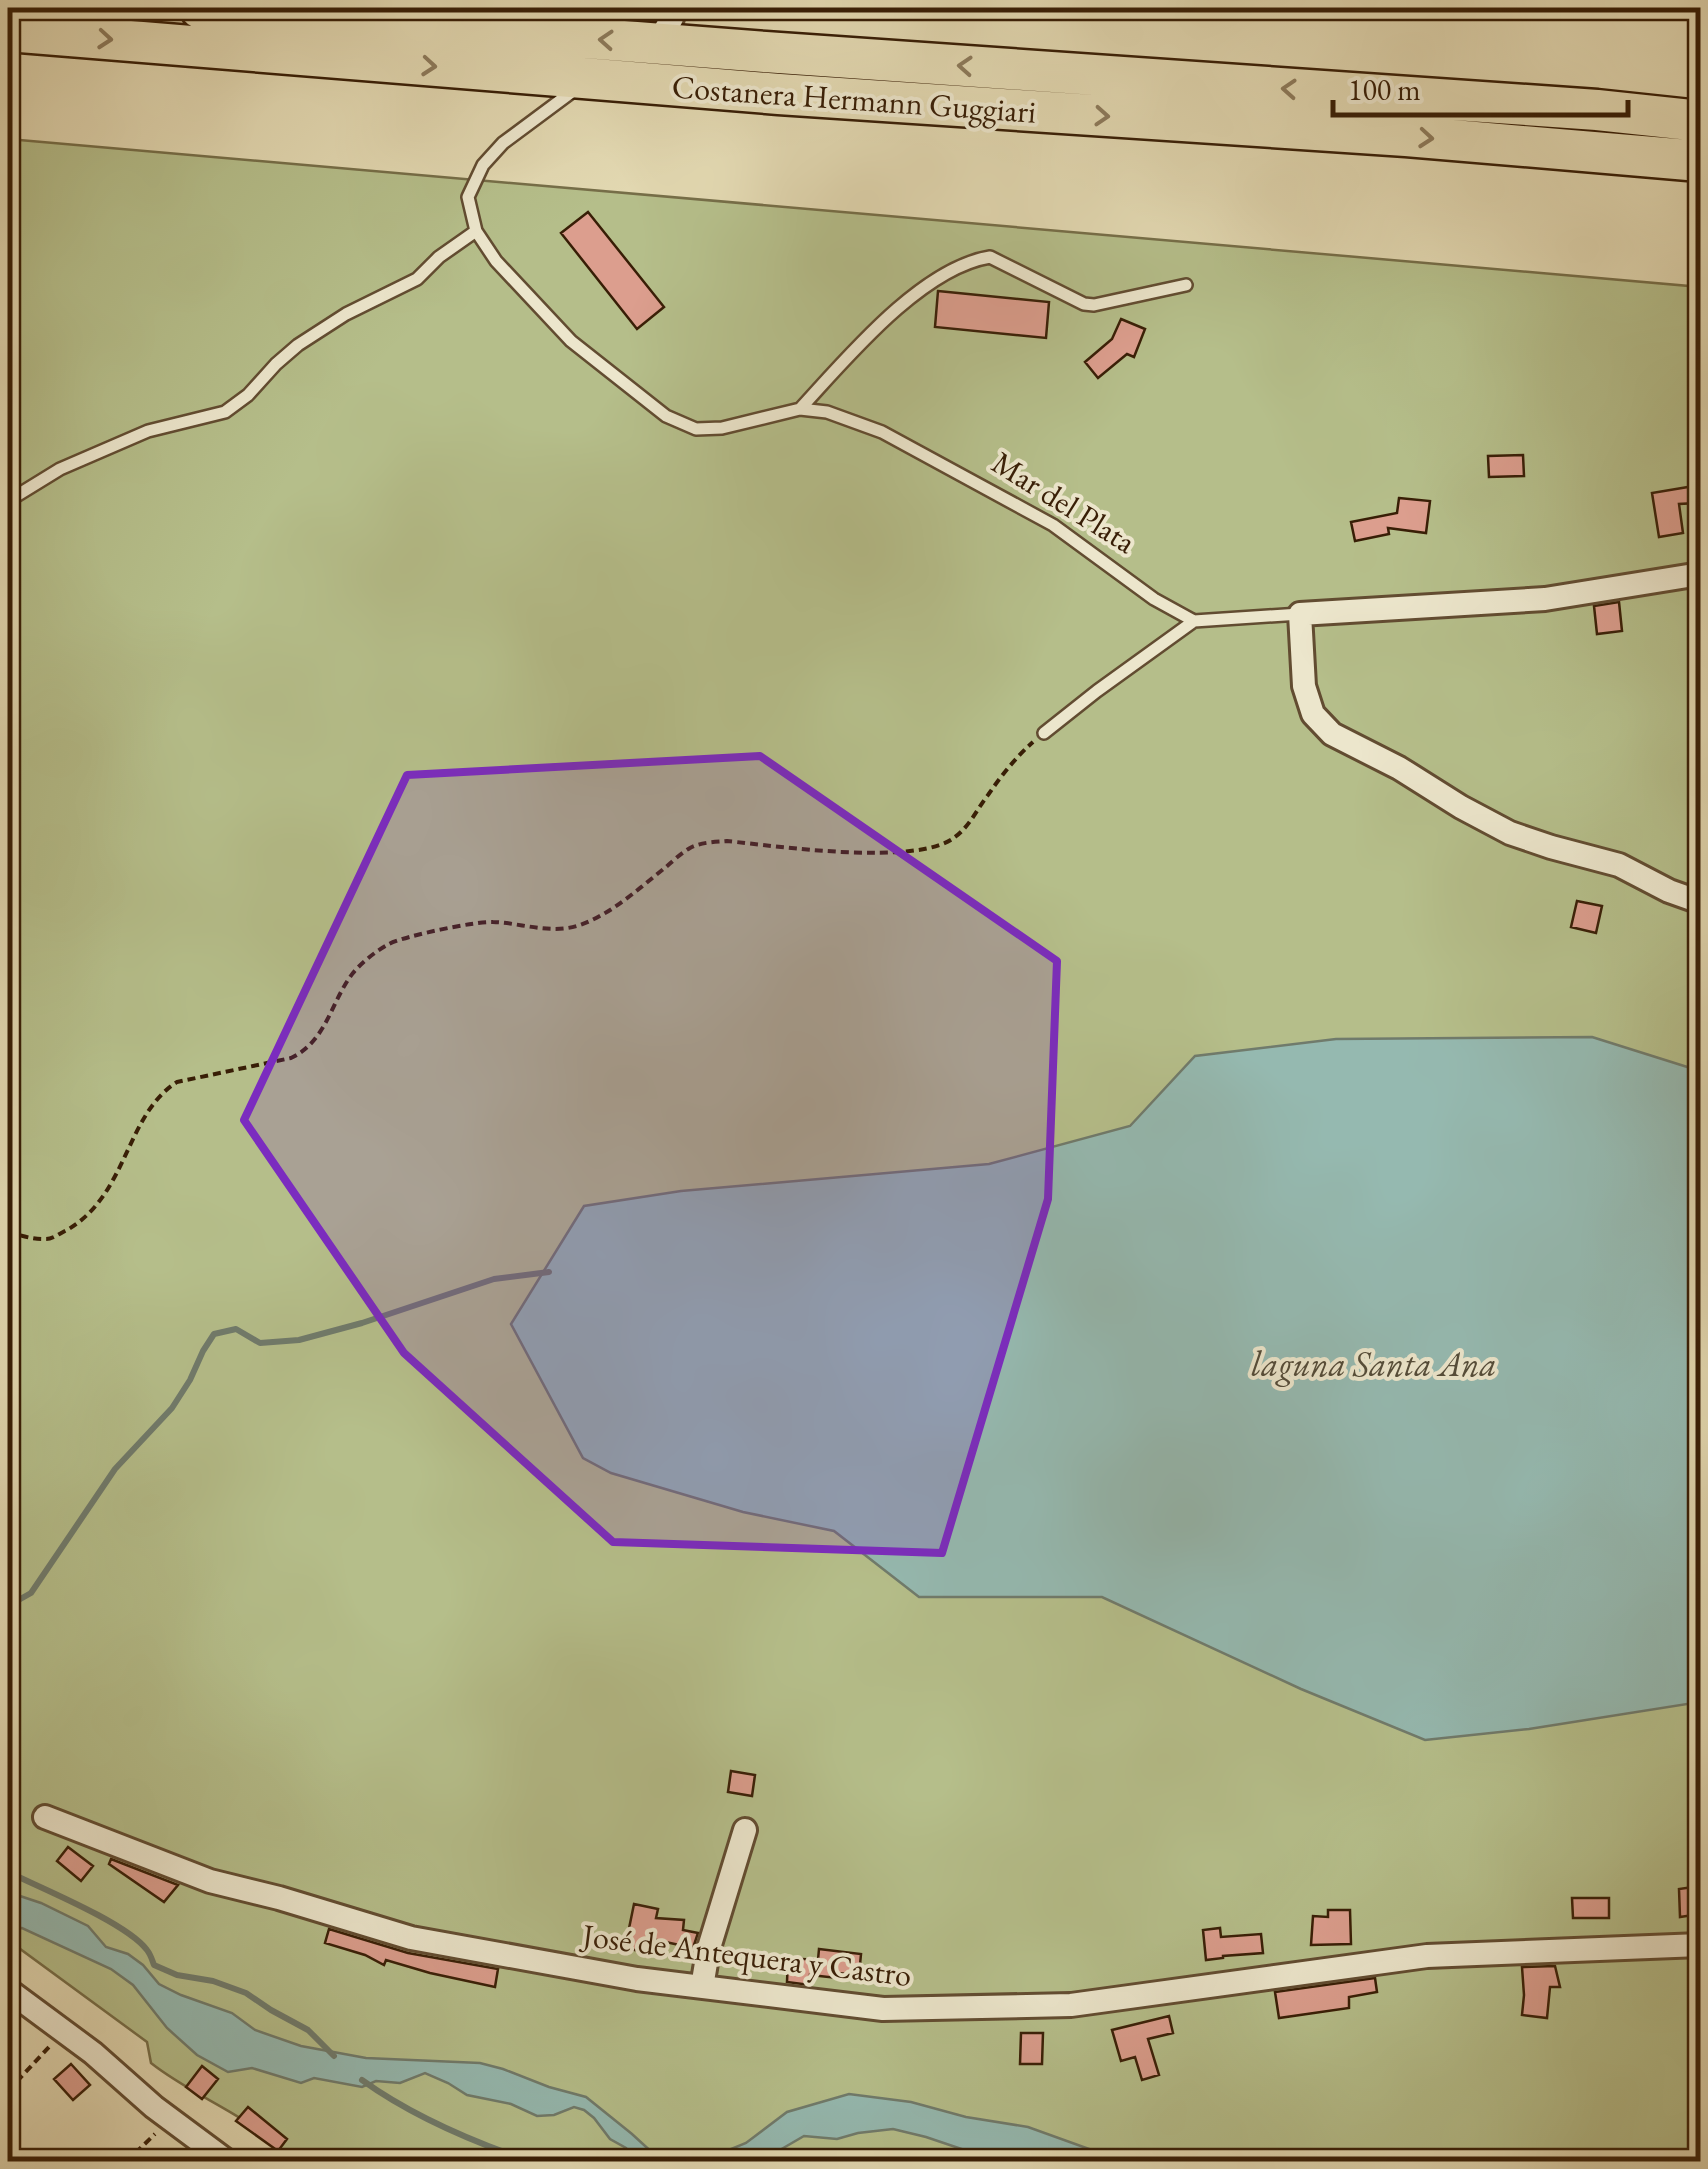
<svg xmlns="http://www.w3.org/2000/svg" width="1708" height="2169" font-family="'EB Garamond',serif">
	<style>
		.green { fill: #b5be8a; stroke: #766e48; stroke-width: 2.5 }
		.water { fill: #95b9b0; stroke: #707b6c; stroke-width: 2.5 }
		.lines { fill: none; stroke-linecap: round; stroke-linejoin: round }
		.stream { stroke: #707b6c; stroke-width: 6 }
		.building { fill: #dc9e8e; stroke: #381e06; stroke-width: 2.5 }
		.lane-casing { stroke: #624c31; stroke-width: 16 }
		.street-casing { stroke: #624c31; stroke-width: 28 }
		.highway-casing { stroke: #381e06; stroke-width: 45 }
		.path { stroke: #381e06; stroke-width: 4; stroke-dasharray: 8 5; stroke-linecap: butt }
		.lane { stroke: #ece6cc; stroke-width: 11 }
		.street { stroke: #ece6cc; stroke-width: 22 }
		.highway { stroke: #e2d8b1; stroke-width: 40 }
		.oneway { stroke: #8d7b5c }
		.marked { fill: #7b2cbf; fill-opacity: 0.2; stroke: #7b2cbf; stroke-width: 8; stroke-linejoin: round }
		.labels { text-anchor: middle; stroke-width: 8; stroke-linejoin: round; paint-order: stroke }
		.street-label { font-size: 32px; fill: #381e06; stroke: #ece6cc }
		.water-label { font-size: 35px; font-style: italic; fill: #544c39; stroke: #ece6cc }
	</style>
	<rect width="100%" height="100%" fill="#e2d8b1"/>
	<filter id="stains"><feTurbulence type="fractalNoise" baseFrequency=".002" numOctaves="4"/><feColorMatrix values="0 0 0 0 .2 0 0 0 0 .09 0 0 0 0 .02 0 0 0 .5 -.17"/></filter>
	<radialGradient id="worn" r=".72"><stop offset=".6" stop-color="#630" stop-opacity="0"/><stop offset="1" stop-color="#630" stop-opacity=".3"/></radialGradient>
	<!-- green -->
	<path class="green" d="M8,139L1700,287V2161H269L277,2145C239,2111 190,2094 151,2063L147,2042L8,1940Z"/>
	<!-- water -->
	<path class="water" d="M1592,1037L1700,1071V1702L1529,1729L1425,1740L1301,1689L1102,1597H919L834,1531L743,1512L611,1473L583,1458L511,1324L584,1206L681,1191L989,1164L1130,1126L1195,1056L1336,1039Z
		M8,1892L41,1903L88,1926L106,1947L128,1954L143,1965L159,1984L181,1995L232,2013L255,2030L301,2046L366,2058L480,2063L503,2069L549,2087L586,2097L632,2134L656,2156L672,2159L719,2154L746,2143L787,2112L849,2094L911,2102L966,2117L1028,2127L1114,2158L1171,2161H997L926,2137L893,2129L858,2133L837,2139L804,2136L761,2161H637L626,2148L610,2139L594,2118L584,2110L574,2107L554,2115L537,2116L511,2104L467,2095L448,2083L425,2073L400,2083L376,2081L362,2087L314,2078L301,2083L252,2068L228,2072L197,2055L167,2028L133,1985L111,1969L22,1928L8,1929Z"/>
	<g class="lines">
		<!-- stream -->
		<path class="stream" d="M8,1599L15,1602L31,1593L115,1469L172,1408L190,1380L203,1351L214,1334L236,1329L260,1343L299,1340L362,1323L494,1279L549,1272
			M8,1872C41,1888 127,1923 147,1950C151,1955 152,1960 154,1965L177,1975L213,1981L246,1993L271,2010L308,2030L334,2056
			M362,2080C412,2116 473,2142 532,2162"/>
	</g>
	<!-- building -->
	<path class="building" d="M588,212L664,307L637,329L561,233Z
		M938,291L1049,302L1046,338L935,327Z
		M1121,319L1145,329L1134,357L1127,354L1098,378L1085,362L1112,339Z
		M1523,455L1524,476L1489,477L1488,456Z
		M1694,486L1697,503L1679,504L1683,533L1659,537L1652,493Z
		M1399,498L1430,501L1426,533L1388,528L1389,534L1355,541L1351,522L1397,513Z
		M1619,602L1622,631L1597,634L1594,606Z
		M1577,901L1602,906L1596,933L1571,927Z
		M731,1771L755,1775L752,1796L728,1792Z
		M68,1847L93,1866L81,1881L57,1861Z
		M111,1859L178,1885L164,1902L109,1864Z
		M1700,1886V1914L1680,1917L1679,1889Z
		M1572,1898H1609V1918H1573Z
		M634,1904L658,1909L656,1918L684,1920L683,1930L698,1933L693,1948L652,1939L649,1953L625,1948Z
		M1328,1910H1350L1351,1944L1311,1945L1313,1916L1328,1917Z
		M1220,1928L1221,1937L1261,1934L1263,1953L1223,1956V1958L1206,1960L1203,1930Z
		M329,1929L408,1953L498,1969L495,1987L430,1973L386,1960L384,1965L365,1955L325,1943Z
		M819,1949L861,1954L859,1975L838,1973L837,1978L810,1975V1985L787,1982L788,1958L818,1960Z
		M1555,1966L1560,1987H1550L1547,2018L1522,2015L1524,1995L1522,1967Z
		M1375,1978L1377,1992L1349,1997V2008L1279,2018L1275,1992Z
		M1169,2016L1173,2033L1148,2039L1159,2075L1142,2080L1135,2057L1121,2061L1112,2030Z
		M1021,2033H1043L1042,2064H1020Z
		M71,2064L90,2085L73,2100L54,2079Z
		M202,2066L218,2079L202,2099L186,2087Z
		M248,2107L287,2139L278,2151L236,2121Z"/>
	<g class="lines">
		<!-- lane casing -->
		<g class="lane-casing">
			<path id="lane" d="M577,88L503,143L483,165L468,197L476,231L496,261L571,341L666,416L696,429L722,428L800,409L827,412L882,432L1053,525L1154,599L1194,621L1300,614
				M800,409C846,359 921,268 990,257L1084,304L1094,305L1186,285
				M8,501L60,469L148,431L225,412L248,395L276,364L298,345L346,314L417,279L439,257L476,231
				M1044,733L1097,691L1194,621"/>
		</g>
		<!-- street casing -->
		<g class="street-casing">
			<path id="street" d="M657,44L672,18L670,8
				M1700,574L1545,599L1300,614L1304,686L1313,714L1332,734L1399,768L1461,807L1510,833L1551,847L1619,865L1669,891L1700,902
				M45,1817L210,1881L279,1898L411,1938L637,1979L883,2009L1071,2005L1427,1956L1700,1945
				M702,1987L708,1951L745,1830
				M8,1990L93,2053L154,2107L228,2162"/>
		</g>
		<!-- highway casing -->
		<g class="highway-casing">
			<path id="highway" d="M200,8L765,52L1597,110L1700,121
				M8,31L779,94L1406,136L1700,161"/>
		</g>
		<!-- path -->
		<path class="path" d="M8,1232C20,1235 33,1240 46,1239C53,1239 60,1233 67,1230C128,1195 125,1115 177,1082L291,1058C327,1041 331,1001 353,973C362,962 376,951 389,944C404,936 476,921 493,922C521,923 549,934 577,926C611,915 638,889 666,867C673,861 681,853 690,848C701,842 715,842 727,841C776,846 918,867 955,837C970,826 977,809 988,795C1001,776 1016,757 1033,742
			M8,2091L49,2047
			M126,2162L155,2134"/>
		<!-- lane -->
		<use href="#lane" class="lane"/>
		<!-- street -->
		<use href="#street" class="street"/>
		<!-- highway -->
		<use href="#highway" class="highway"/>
	</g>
	<!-- one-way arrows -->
	<defs><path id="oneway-chevron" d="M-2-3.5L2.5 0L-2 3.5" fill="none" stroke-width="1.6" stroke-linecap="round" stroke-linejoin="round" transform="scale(2.5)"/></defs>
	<g class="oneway">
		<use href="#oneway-chevron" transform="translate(105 39) rotate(5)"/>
		<use href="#oneway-chevron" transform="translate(606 40) rotate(-176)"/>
		<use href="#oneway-chevron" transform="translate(429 66) rotate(5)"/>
		<use href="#oneway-chevron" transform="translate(965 66) rotate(-176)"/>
		<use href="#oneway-chevron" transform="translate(1289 89) rotate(-176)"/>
		<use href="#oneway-chevron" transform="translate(1102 116) rotate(4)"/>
		<use href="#oneway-chevron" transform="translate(1426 138) rotate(5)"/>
	</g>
	<!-- marked area -->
	<path class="marked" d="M760,756L1057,961L1048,1199L942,1553L613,1542L404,1353L244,1120L407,775Z"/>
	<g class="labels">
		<!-- street labels -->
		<g class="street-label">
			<text transform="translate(854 99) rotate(4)" y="11">Costanera Hermann Guggiari</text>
			<text transform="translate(1064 502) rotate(32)" y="11">Mar del Plata</text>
			<text transform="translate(747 1955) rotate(7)" y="11">José de Antequera y Castro</text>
		</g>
		<!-- water labels -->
		<g class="water-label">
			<text x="1374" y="1376">laguna Santa Ana</text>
		</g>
	</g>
	<!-- margin -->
	<rect width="1708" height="2169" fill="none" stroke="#e2d8b1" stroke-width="40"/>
	<rect x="10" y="10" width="1688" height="2149" fill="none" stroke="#381e06" stroke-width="5"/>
	<rect x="20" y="20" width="1668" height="2129" fill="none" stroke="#381e06" stroke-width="2.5"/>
	<!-- scale -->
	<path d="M1333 100v15h295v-15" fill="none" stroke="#381e06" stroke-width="5"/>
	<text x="1348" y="100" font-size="30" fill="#381e06" stroke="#ece6cc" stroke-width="8" paint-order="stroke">100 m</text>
	<rect width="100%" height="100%" filter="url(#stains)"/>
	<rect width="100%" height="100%" fill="url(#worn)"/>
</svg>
